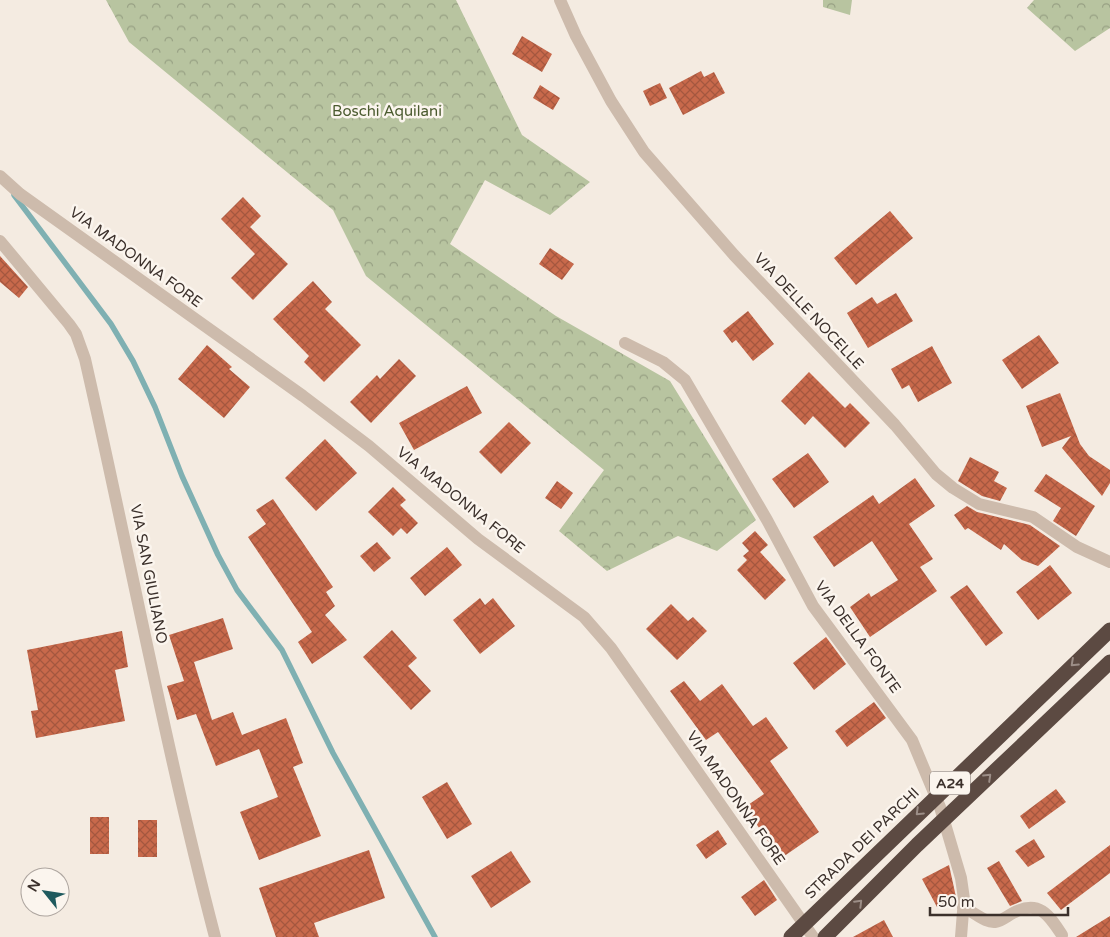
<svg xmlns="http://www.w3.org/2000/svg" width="1110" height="937" font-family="'Varela Round',sans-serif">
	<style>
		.forest { fill: url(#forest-crowns) }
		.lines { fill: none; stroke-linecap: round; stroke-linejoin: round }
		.stream { stroke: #7fb0b2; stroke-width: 5.5 }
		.building { fill: url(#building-cross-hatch) }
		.street { stroke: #cdbbac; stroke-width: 12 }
		.highway { stroke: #5c4a42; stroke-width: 15 }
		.oneway { stroke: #9c8e87 }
		.labels { text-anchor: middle; stroke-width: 5; stroke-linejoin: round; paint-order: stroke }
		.shield { fill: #fbf5ee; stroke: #756b66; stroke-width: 1 }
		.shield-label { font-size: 14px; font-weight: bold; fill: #3b302b }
		.park-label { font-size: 15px; fill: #4a5a2e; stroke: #fbf5ee }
		.street-label { font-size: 15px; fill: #3b302b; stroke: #fbf5ee }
	</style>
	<defs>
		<pattern id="forest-crowns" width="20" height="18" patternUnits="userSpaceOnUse" patternTransform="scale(1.25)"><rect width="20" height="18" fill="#b8c4a0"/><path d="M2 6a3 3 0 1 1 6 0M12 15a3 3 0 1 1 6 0" fill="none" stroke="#97a083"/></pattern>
		<pattern id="building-cross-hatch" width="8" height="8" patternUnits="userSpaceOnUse" patternTransform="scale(1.25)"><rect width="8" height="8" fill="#c8694b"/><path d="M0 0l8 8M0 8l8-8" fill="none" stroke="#a4573f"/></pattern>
	</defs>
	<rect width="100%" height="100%" fill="#f4ebe1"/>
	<!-- forest -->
	<path class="forest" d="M106,0H456L522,135L590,182L550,215L485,180L450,244L556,316L670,381L756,520L717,551L678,536L607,571L559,531L604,470L366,276L333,210L129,42Z
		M823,0H852L850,15L823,7Z
		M1034,0H1110V28L1075,51L1027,8Z"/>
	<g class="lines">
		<!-- stream -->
		<path class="stream" d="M14,195L111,324L133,361L155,407L182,476L218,555L237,590L282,650L333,753L435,937"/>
	</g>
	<!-- building -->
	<path class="building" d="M522,36L552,54L542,72L512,54Z
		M701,71L704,77L714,72L725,93L683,115L669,88Z
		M660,83L667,98L650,106L643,91Z
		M540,85L560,98L553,110L533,98Z
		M243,197L261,216L250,227L288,264L253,300L231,278L255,254L221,219Z
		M890,211L913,238L856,285L834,258Z
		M550,248L574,264L562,280L539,264Z
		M0,256L28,287L19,298L0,282Z
		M313,281L332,302L325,309L361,345L324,382L304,362L309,356L273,319Z
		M896,293L913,321L868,348L847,313L872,297L877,304Z
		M748,311L774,344L753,361L736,340L732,343L723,331Z
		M1039,335L1059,363L1022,389L1002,360Z
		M207,345L232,367L229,369L250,387L224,418L178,379Z
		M932,346L952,383L918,402L909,385L902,389L891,369Z
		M399,359L416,376L371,423L350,402L377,375L380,379Z
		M809,372L845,408L850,403L870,423L845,448L813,416L805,425L781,401Z
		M467,386L482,413L414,450L399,423Z
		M1060,393L1080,444L1089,456L1110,470V483L1102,496L1062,448L1071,436L1042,447L1026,406Z
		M509,422L531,443L501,474L479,452Z
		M325,439L340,455L338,456L340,455L357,473L316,511L285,478Z
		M808,453L829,482L794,508L772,479Z
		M970,457L999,472L994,481L1007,488L1000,501L982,496L958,481Z
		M1046,474L1095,506L1076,536L1053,521L1061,508L1034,491Z
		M915,478L935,506L909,524L933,559L920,567L937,591L870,637L850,607L869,593L871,597L898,580L872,541L834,567L813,537L873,495L879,504Z
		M557,481L573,493L561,509L545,498Z
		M393,487L406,500L400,505L418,523L407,534L401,528L393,536L368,512Z
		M273,499L333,587L326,592L335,606L325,615L347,640L312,664L298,642L312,632L248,537L266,524L256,510Z
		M967,506L977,512L1030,525L1060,546L1038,566L1022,560L1004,544L1001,550L968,528L965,530L954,515Z
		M755,531L768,545L760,552L786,580L765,600L737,570L747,560L743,556L749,551L742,543Z
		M377,542L391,558L374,572L360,556Z
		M447,547L462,565L425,596L410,578Z
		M1050,565L1072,593L1038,620L1016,592Z
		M967,585L1003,633L986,646L950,597Z
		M480,598L485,605L493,598L515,626L480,654L453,620Z
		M671,604L688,621L693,617L707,631L677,660L646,629Z
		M223,618L233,649L194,662L212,720L233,712L242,735L286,718L303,763L293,767L321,836L259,860L240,812L278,797L259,749L216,766L196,714L177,720L167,686L184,681L169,635Z
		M392,630L417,658L408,666L431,691L411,710L363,657Z
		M122,631L128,667L115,670L125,721L36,738L31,711L38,710L27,650Z
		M826,637L846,664L814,690L793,663Z
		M684,681L700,701L722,684L753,726L766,717L788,748L770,761L819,832L780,859L745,807L764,794L718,732L706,740L670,691Z
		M874,702L886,718L847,747L835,731Z
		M447,782L472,824L447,839L422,797Z
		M1056,789L1066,802L1029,829L1020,816Z
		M90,817H109V854H90Z
		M138,820H157V857H138Z
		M718,830L727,844L706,859L696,845Z
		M1034,839L1045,857L1028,867L1015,851Z
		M1110,845V873L1061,910L1047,893Z
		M369,850L385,898L314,923L319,937H276L259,888Z
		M511,851L531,882L491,908L471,876Z
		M999,861L1022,901L1010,906L987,868Z
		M949,865L956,897L937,907L922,879Z
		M764,880L777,900L755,916L741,897Z
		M1110,916V937H1076Z
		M884,920L893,937H853Z"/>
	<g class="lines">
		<!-- street -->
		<path class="street" d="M560,0L576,36L611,101L644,152L734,255L895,425L936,474L953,488L979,504L1033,517L1077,547L1110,562
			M0,176L20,194L303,396L369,446L478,539L584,617L611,648L813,937
			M0,241L69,324L76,334L85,359C129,552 165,746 215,937
			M625,343L663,362L685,380L767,520L813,606L912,740L940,807L961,878L964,899L961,937
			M963,908C974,911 984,923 995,922C1002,921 1007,916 1013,913C1039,899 1049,915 1062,935"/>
		<!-- highway -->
		<path class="highway" d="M791,937L1110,630
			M825,937L917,845L1110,662"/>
	</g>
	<!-- one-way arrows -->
	<defs><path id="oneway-chevron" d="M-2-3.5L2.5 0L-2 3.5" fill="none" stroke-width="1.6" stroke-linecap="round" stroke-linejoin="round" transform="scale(1.25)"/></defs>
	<g class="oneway">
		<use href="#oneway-chevron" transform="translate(1074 663) rotate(137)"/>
		<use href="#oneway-chevron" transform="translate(988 777) rotate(-44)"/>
		<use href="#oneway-chevron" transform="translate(919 812) rotate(136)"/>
		<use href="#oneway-chevron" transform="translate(859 903) rotate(-45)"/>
	</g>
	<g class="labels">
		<!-- shield labels -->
		<rect class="shield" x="930" y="771.5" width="40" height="23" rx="4"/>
		<g class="shield-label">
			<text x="950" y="788">A24</text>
		</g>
		<!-- park labels -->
		<g class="park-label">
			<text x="387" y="116">Boschi Aquilani</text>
		</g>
		<!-- street labels -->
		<g class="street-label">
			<text transform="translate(136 257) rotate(36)" y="5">VIA MADONNA FORE</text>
			<text transform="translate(809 311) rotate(47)" y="5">VIA DELLE NOCELLE</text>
			<text transform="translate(461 500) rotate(39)" y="5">VIA MADONNA FORE</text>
			<text transform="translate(149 574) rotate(79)" y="5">VIA SAN GIULIANO</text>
			<text transform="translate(858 637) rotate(54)" y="5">VIA DELLA FONTE</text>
			<text transform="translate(736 798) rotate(55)" y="5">VIA MADONNA FORE</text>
			<text transform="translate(862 843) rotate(-44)" y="5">STRADA DEI PARCHI</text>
		</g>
	</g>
	<!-- north arrow -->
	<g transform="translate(45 892) rotate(300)"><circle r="24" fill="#fbf5ee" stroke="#aea6a0"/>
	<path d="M0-4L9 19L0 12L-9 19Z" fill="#1f5a5e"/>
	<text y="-8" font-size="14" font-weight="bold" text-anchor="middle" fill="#3b302b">N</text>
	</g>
	<!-- scale -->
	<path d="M930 907v8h138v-8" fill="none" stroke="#3b302b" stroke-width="2.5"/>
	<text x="938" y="907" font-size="15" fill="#3b302b" stroke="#fbf5ee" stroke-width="4" paint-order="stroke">50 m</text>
</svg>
